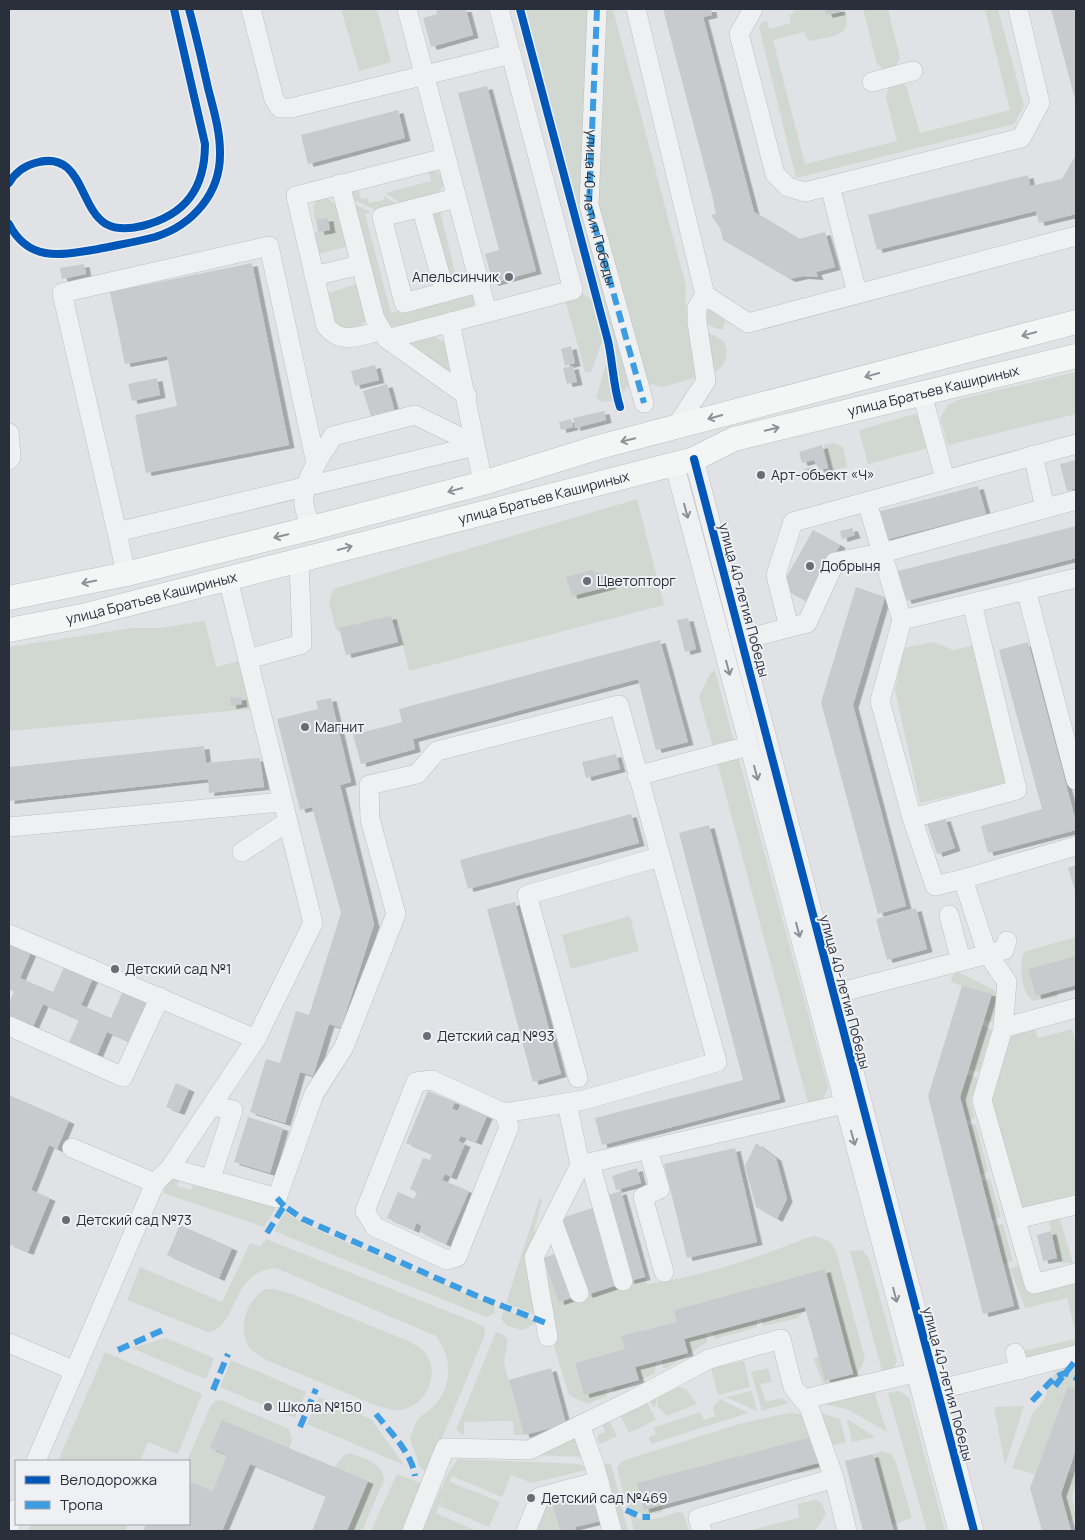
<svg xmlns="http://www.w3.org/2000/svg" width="1085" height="1540" font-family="Manrope,sans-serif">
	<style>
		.green { fill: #d1d8d1 }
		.building { fill: #c8cacd; filter: url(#shadow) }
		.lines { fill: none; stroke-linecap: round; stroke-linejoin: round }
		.minor-casing { stroke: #bec0c3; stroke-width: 20 }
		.major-casing { stroke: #bdbfc2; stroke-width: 25 }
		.minor { stroke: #eff0f2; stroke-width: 19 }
		.major { stroke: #f4f5f5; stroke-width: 24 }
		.quiet { stroke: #3d9de2; stroke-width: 6; stroke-dasharray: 12 6; stroke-linecap: butt }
		.cycleway-casing { stroke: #eef0f4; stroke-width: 11 }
		.cycleway { stroke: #0057b8; stroke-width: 8 }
		.oneway { stroke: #8e9298 }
		.oneway2 { stroke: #8c9096 }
		.poi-dot { fill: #696e76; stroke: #eef0f4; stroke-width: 2 }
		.labels { text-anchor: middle; stroke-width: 4; stroke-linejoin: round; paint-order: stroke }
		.street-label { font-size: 14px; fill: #292f3b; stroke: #eef0f4 }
		.poi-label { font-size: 14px; fill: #292f3b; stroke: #eef0f4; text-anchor: start }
	</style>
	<defs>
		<filter id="shadow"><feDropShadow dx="5.5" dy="3" stdDeviation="0" flood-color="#0004"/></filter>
	</defs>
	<rect width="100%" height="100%" fill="#e0e2e5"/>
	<!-- green -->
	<path class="green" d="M341,9H377L391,62L359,71Z
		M516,9H613L686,286L685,300L698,377L662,387L652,384L627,387L620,397L610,366L614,400L602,402L596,398L608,357L603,339L591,372H585L565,299L582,294L592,299Z
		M804,9H825L828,15L840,12L839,9H845C853,38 834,35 811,41L808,40L804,32L773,40L805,164L897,141L886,97L889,85L901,83L906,86L920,133L1010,110L985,9H998L1024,106L1014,124L796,178L759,27L763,22L767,21L769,29L791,23L789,15L793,14V11Z
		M863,9H888L900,58L895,67L886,70L877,64Z
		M428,170C439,170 442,175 444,185L437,194L402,204L385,193L431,181Z
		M358,188L361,199L367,198L369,203L384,200V196L398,205L376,210L349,198L354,189Z
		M325,197L338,206L349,246L314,255L312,234L317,232L313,206L317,199Z
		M349,202L371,212L365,214L391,313L462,294L473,295L475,303L469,308L397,327L388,326L384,322Z
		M432,211H440L457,280L451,281Z
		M359,283L369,318L361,325L337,331L323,295Z
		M707,310H713L726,318L723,329H717L704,322V313Z
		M705,331C711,334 720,338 724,342C731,352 724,370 712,373Z
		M433,336L444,342L454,381L400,344Z
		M1076,372V414L948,445L940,418L948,405L961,399Z
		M915,414L920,419L928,448L868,464L859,430Z
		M834,443L843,447L847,467L831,471L824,445Z
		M637,499L664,605L409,671L398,624L348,636L336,630L329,603L333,589Z
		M205,621L216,667L239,661L251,709L9,731V647L132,628H159Z
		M934,642L953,650L975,645L1007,783L920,803L895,690L904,648Z
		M715,670L735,746L714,751L699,697L710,674Z
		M738,756L828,1087L824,1097L809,1107L717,762Z
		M630,916L639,951L571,969L562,935Z
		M1076,937V956L1028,969L1036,996L1057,990L1058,997L1033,1001C1020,990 1020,969 1023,954L1027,951Z
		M958,972L993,989L997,993L993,1023L984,1020L962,986L951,982L953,975Z
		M982,1025L992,1030L979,1072L969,1069Z
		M1034,1026L1038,1038L1072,1029L1076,1045V1199L1018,1212L988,1099L1008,1032Z
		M967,1074L978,1078L971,1102L975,1118L967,1121L960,1097Z
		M976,1124L988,1171L981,1175L968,1125Z
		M180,1175L177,1186L191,1190L195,1179L275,1206V1209L264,1227L163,1193L169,1177Z
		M990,1179L1001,1217L992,1220L982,1181Z
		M540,1197L542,1201L535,1226V1314L506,1303Z
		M285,1212L308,1226L494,1306L495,1313L487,1317L469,1310L274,1231Z
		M1058,1213L1073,1263H1061L1057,1258L1049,1220Z
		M1003,1224L1013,1261L1003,1264L994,1226Z
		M816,1236L830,1242L836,1251L865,1359L855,1379L829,1385L823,1383L813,1358L819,1357L826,1381L853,1374L825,1269L674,1310L677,1322L622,1336L625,1349L575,1363L584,1395L606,1389L607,1396L587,1404L569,1395L555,1350L541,1277L548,1270L560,1302L645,1277L647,1284C699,1277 758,1258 806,1238Z
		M266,1239L484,1326L485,1335L427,1474L420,1467L410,1439C412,1433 414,1426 417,1421C421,1415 430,1410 435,1405C453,1383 452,1357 436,1336L276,1268C229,1271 237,1332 207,1332L127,1300L140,1267L222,1302L250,1243L260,1247Z
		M862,1250L869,1258L897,1361L891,1372L883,1375L850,1251Z
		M1021,1265L1031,1290L1076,1281V1335L1067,1298L1025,1308L1010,1269Z
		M266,1289H275L292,1294L411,1342C415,1345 421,1348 424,1351C442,1373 426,1408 399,1410C393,1411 386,1408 380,1407L266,1360C261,1357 254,1353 250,1348C236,1329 247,1299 266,1289Z
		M805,1307L806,1309L798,1318L763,1326L761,1318Z
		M504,1310L535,1321L534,1324L523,1330L507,1326L501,1319Z
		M757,1320V1327L715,1339L712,1332Z
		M496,1332L504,1335L508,1340L504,1362L506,1371L524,1435H514L513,1421L464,1422V1436L456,1430Z
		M706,1333L707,1342L667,1368H663L662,1360L687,1353L684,1339Z
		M166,1338L214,1358L206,1379L131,1348Z
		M1076,1339V1348L1031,1359L1026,1357L1023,1351Z
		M105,1352L202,1394L178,1454L148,1442L140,1461H58Z
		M231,1360L306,1392L295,1418L220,1387Z
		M744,1361L750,1387L718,1395L711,1368Z
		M656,1362L655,1373L613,1393V1387L638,1380L635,1367Z
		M1076,1365V1390L1068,1387L1035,1474L1012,1468L1033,1413L1044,1400L1052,1377L1056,1372Z
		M768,1368L772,1382L760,1384L766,1402L782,1398L789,1403L762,1411L751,1372Z
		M679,1387L686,1389L697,1404L667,1416L658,1407L657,1395L656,1405L653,1407L649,1398Z
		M752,1391L757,1411L726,1397Z
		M899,1391L909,1397L945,1531H927L888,1393Z
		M874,1392L887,1432L847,1409L822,1404Z
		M319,1397L371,1419L404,1465L307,1424Z
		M720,1399L748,1413L651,1444L649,1437L656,1434L653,1428L700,1412L704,1420L715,1416L713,1407Z
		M221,1400L289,1429L292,1440L289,1449L222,1421L210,1448L227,1455L213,1491L189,1481L187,1461L210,1407L215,1401Z
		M647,1402L656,1420L629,1433L620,1415Z
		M1024,1406L1005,1465L994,1407Z
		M790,1413L808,1415L821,1469L797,1474L796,1469L818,1463L811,1437L638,1483L662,1505V1512C649,1515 634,1516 626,1504L617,1468L622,1461L742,1423Z
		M821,1413L840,1419L846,1442L829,1446Z
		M608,1418L617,1436L600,1444L597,1440L598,1435L605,1432L601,1421Z
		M847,1420H849L875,1437L852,1442Z
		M576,1437L583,1457L536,1455Z
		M883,1451L891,1454L896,1463L912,1518L892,1525L873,1454Z
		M350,1453C364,1459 383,1462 384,1480L362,1531H347L368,1481L334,1467L345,1455Z
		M458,1459L578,1464L589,1469L532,1483L511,1475L502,1497L452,1476L450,1482L500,1502L489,1527L440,1506L443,1496L436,1513L477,1531H422L448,1473Z
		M611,1463L628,1531H617L599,1466Z
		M1068,1472L1075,1474L1076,1478L1072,1498L1076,1518L1068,1521L1061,1494Z
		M397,1474L423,1484L403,1531H371Z
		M816,1500L821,1502L826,1514L815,1531H747L799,1518L798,1504Z
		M552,1503L560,1531H534L540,1507Z
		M678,1512L683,1513L689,1531H634L630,1514C645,1525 662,1517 678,1512Z
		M31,1524H128L125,1531H28Z"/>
	<!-- building -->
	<path class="building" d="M436,9H466L473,35L431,47L423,18L437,14Z
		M663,9H711L712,15L703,17L754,212L799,239L825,232L835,267L816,272L818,277L803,276L790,279L723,240L720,228L711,215L716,214L712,195Z
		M825,9H839L840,12L827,15Z
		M1051,9H1076V103Z
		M487,86L536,271L493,283L485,254L499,250L458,93Z
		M398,110L405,138L308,164L301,135Z
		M1076,155V214L1039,223L1036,211L877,250L868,215L1028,175L1030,186L1062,179Z
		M328,218L330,230L319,232L317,220Z
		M252,263L289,445L146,473L135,415L177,406L167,356L125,364L110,292Z
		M84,264L86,274L62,279L60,268Z
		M571,346L575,363L565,366L561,349Z
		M375,365L379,380L355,386L351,371Z
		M573,366L577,382L567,384L563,368Z
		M157,378L160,395L132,401L128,384Z
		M387,384L398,423L375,429L363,391Z
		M604,411L606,420L575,428L573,418Z
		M571,419L573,427L561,430L559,422Z
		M822,445L828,468L819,470L814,460L802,463L799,452Z
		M1076,460V488L1067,491L1060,464Z
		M813,467L815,476L806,478L804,469Z
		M978,486L986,514L885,540L877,512Z
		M1076,526V558L906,601L898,571Z
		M852,528L855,535L842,539L840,531Z
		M813,530L840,545L807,602L781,587Z
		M592,570L611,586L572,596L566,577Z
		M856,587L885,597L853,705L906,906L878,914L821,702Z
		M391,616L398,642L346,655L339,628Z
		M688,618L696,649L685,652L677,620Z
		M660,640L688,742L656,750L638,679L413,739L415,749L361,764L353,735L402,722L399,709Z
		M1028,642L1076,822V830L988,853L981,826L1042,809L999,650Z
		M241,697L242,704L231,706L230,698Z
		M331,698L351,782L340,785L374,924L341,1028L329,1024L313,1076L300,1072L285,1123L250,1112L266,1059L280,1063L296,1011L309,1015L341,913L312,807L300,810L277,719L318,709L316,701Z
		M204,746L206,763L260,758L264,787L209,793L208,779L9,801V767Z
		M616,754L620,769L586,778L582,762Z
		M631,814L639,843L468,889L460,860Z
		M945,818L955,848L937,854L927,824Z
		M709,825L780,1099L602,1145L595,1118L743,1080L679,833Z
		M1076,865V894L1068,868Z
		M515,902L561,1074L533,1082L487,909Z
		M916,908L927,949L887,960L876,919Z
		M9,940L32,950L20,978L53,992L65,965L93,978L81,1005L111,1018L123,991L150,1003L132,1043L107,1032L95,1060L67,1047L79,1020L43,1004L31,1031L9,1021V1004L14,992L9,989Z
		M1076,956V985L1036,996L1028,969Z
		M962,986L992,994L960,1097L1014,1306L983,1314L928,1096Z
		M176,1083L189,1089L179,1112L166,1107Z
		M428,1091L455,1102L452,1109L458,1111L461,1105L487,1116L476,1142L461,1136L458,1141L465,1144L451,1177L445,1174L442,1180L469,1191L446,1244L420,1232L423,1226L416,1223L414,1230L387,1218L398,1192L414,1199L417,1192L410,1189L423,1158L430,1160L432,1154L406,1143Z
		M9,1095L69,1121L57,1149L49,1145L31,1190L50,1198L28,1252L9,1244Z
		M248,1117L283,1128L270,1173L234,1162Z
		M756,1143L776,1158L787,1199L777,1219L756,1207L745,1166Z
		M735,1148L757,1242L687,1258L664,1164Z
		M637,1168L641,1183L616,1190L612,1176Z
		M621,1191L645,1277L629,1281L605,1196Z
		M593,1208L617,1285L587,1295L562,1218Z
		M180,1225L232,1248L219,1278L167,1255Z
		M1051,1231L1057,1258L1043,1261L1037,1235Z
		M558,1253L574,1297L559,1302L543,1258Z
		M825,1269L853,1374L825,1381L805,1307L684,1339L688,1353L635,1367L639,1380L584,1395L575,1363L625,1349L621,1336L677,1322L674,1310Z
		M551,1368L566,1424L524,1435L509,1380Z
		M1068,1386L1076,1390V1449L1061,1494L1071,1531H1042L1030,1488Z
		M222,1420L368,1481L347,1531H312L326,1496L250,1464L222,1531H143L146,1524H189V1481L213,1491L227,1455L210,1448Z
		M811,1437L818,1463L644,1510L637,1483Z
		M873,1454L893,1529L894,1531H863L845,1461Z
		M596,1492L604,1520L575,1527L576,1531H560L552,1503Z"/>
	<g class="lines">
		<!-- minor casing -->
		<g class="minor-casing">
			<g id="minor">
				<path d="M251,9L274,99L280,108H291L511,54"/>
				<path d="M407,9L487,312"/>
				<path id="s1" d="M597,9L589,205L644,403"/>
				<path d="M636,9L705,295L748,323L1076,236"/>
				<path d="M753,9L739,34L775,174L788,187L805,192L1021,138L1040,103L1018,9"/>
				<path d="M872,82L913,71"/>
				<path d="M340,184L375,319L387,339L467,396"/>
				<path d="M830,186L857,293"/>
				<path d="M456,198L382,217L404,303L478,283"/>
				<path d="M421,207L445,292"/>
				<path d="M314,276L360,265"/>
				<path d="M450,322L483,483"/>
				<path d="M381,331C360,335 341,346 326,326L296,196L445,158"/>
				<path d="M387,339L573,290L499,9"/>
				<path d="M922,394L945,479"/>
				<path d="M675,428L706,381L697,322V308L705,295"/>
				<path d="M9,433L11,457L9,460"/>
				<path d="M1033,455L1045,508"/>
				<path d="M694,459L974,1531"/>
				<path d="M674,463L958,1531"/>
				<path d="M867,502L902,620"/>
				<path d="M312,528C310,521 305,513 304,505C302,481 321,456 333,436L415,415L460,437L477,453"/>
				<path d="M117,532L62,293L269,246L316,463"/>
				<path d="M126,574L117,532L471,447"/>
				<path d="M1076,578L902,620L880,701L912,818L935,886L963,879L987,953L1007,982L1003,1028L982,1100L1034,1284L1076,1273"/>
				<path d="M1026,590L1076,780"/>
				<path d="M789,627L776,575L793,522L1076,444"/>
				<path d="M741,640L807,623L835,562L882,553L1076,500"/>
				<path d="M248,659L302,644L299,560"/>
				<path d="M637,776L748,746"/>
				<path d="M912,818L1017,790L972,603"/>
				<path d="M9,827L282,802"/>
				<path d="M242,852L287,822"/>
				<path d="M963,879L1076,846"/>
				<path d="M949,915L961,961"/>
				<path d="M9,934L256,1039"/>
				<path d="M822,997L1004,950L1007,941"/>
				<path d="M9,1026L123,1077L160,997"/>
				<path d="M1003,1028L1076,1008"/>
				<path d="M578,1078L527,895L659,857"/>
				<path d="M567,1103L580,1165L844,1104"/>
				<path d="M72,1148L155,1183"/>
				<path d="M648,1150L660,1189L643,1197L664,1272"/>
				<path d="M590,1163L623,1281"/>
				<path d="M170,1168L277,1198L314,1094L344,1047L396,914L370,819L369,785L417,774L437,751L619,705L717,1062L584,1100L504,1113L432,1080L416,1082L365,1211L375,1227L447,1260L457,1257L509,1127L504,1113"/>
				<path d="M211,1178L233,1110L212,1106"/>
				<path d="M1016,1219L1076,1205"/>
				<path d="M553,1222L579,1293"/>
				<path d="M548,1337L534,1257L580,1165"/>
				<path d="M9,1343L75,1371"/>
				<path d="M1015,1353L1020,1370"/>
				<path d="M925,1393L1076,1355"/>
				<path d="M804,1399L927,1370"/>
				<path d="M580,1425L595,1467L612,1531"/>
				<path d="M36,1461L155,1183L170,1168L256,1039L313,923L228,579"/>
				<path d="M9,1527L16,1509"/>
				<path d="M412,1531L445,1448L529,1450L634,1399L709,1359L781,1339L793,1387L809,1407L834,1478L847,1531"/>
				<path d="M526,1531L540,1497L599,1481"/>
				<path d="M702,1531L698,1518L834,1478"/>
			</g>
		</g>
		<!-- major casing -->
		<g class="major-casing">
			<g id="major">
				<path d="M9,598L126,574L312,528L483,483L599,447L1076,322"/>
				<path id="s2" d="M9,630L82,616L694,459L734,439L1076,356"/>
			</g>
		</g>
		<!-- minor -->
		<use href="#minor" class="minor"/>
		<!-- major -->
		<use href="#major" class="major"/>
		<!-- quiet -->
		<path class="quiet" d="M597,9L589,205L644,403
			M277,1198L284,1206
			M267,1233L284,1206L303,1219L477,1296L546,1323
			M118,1350L165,1329
			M1055,1386L1076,1360
			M213,1390L228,1354
			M1032,1401L1055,1377L1065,1373L1076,1378
			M376,1414C390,1432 412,1453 415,1476
			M300,1427L316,1389
			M626,1510L641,1517H650"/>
		<!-- cycleway casing -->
		<g class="cycleway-casing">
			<path id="cycleway" d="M520,9L608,341C613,363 613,386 620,407
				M9,183C15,173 24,166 35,163C83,149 78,207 106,224C117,230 130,229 142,226C186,215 205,188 205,144L174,9
				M9,224C29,263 62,255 98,249C117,245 136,242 155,237C193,225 221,193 220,152C220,130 213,108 208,88C202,61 196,35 189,9
				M694,459L974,1531"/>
		</g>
		<!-- cycleway -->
		<use href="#cycleway" class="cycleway"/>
	</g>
	<!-- one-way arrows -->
	<defs><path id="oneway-shaft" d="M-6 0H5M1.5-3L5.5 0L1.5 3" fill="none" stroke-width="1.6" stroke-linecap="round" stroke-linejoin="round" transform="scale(1.25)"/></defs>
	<g class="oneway">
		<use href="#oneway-shaft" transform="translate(1029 334) rotate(165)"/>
		<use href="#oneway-shaft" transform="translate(872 375) rotate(165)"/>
		<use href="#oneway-shaft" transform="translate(715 417) rotate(164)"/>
		<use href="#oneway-shaft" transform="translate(772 429) rotate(-14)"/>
		<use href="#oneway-shaft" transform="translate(628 440) rotate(166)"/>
		<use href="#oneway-shaft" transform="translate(455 490) rotate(165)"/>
		<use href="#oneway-shaft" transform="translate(281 536) rotate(166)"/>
		<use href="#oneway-shaft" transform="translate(345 548) rotate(-15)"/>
		<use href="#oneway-shaft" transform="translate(89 582) rotate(168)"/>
	</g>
	<g class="oneway2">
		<use href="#oneway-shaft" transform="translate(686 511) rotate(75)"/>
		<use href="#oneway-shaft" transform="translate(728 668) rotate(75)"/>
		<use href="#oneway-shaft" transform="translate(756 773) rotate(75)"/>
		<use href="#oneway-shaft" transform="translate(798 930) rotate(75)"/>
		<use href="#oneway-shaft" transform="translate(853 1138) rotate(75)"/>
		<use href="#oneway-shaft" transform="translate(895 1295) rotate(75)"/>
	</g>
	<!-- markers -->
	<g class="poi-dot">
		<circle cx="509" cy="277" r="5"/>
		<circle cx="761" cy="475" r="5"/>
		<circle cx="810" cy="566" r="5"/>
		<circle cx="587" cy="581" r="5"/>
		<circle cx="305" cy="727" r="5"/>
		<circle cx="115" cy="969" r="5"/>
		<circle cx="427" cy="1036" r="5"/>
		<circle cx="66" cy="1220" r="5"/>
		<circle cx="268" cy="1407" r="5"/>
		<circle cx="531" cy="1498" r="5"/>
	</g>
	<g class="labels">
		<!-- street labels -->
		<g class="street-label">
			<text dy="5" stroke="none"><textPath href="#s1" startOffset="200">улица 40-летия Победы</textPath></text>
			<text dy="5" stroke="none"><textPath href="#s2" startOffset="956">улица Братьев Кашириных</textPath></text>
			<text dy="5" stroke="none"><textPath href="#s2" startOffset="551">улица Братьев Кашириных</textPath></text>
			<text dy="5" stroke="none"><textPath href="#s2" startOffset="146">улица Братьев Кашириных</textPath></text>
			<text transform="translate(744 600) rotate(75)" y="5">улица 40-летия Победы</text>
			<text transform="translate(845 992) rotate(75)" y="5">улица 40-летия Победы</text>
			<text transform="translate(948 1384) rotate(75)" y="5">улица 40-летия Победы</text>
		</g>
		<!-- poi labels -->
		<g class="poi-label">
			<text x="499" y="282" text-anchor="end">Апельсинчик</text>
			<text x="771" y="480">Арт-объект «Ч»</text>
			<text x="820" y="571">Добрыня</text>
			<text x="597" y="586">Цветопторг</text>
			<text x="315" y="732">Магнит</text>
			<text x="125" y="974">Детский сад №1</text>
			<text x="437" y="1041">Детский сад №93</text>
			<text x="76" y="1225">Детский сад №73</text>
			<text x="278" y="1412">Школа №150</text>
			<text x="541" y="1503">Детский сад №469</text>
		</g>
	</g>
	<!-- border -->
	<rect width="1085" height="1540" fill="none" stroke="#292f3b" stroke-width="20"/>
	<!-- legend -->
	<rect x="15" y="1460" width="175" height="65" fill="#eef0f4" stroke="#9fa3aa"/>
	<rect x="25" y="1476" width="25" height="8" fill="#0057b8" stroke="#9fa3aa"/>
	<text x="60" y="1485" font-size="15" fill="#292f3b">Велодорожка</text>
	<rect x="25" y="1501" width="25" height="8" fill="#3d9de2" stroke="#9fa3aa"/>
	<text x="60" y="1510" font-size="15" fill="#292f3b">Тропа</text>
</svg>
